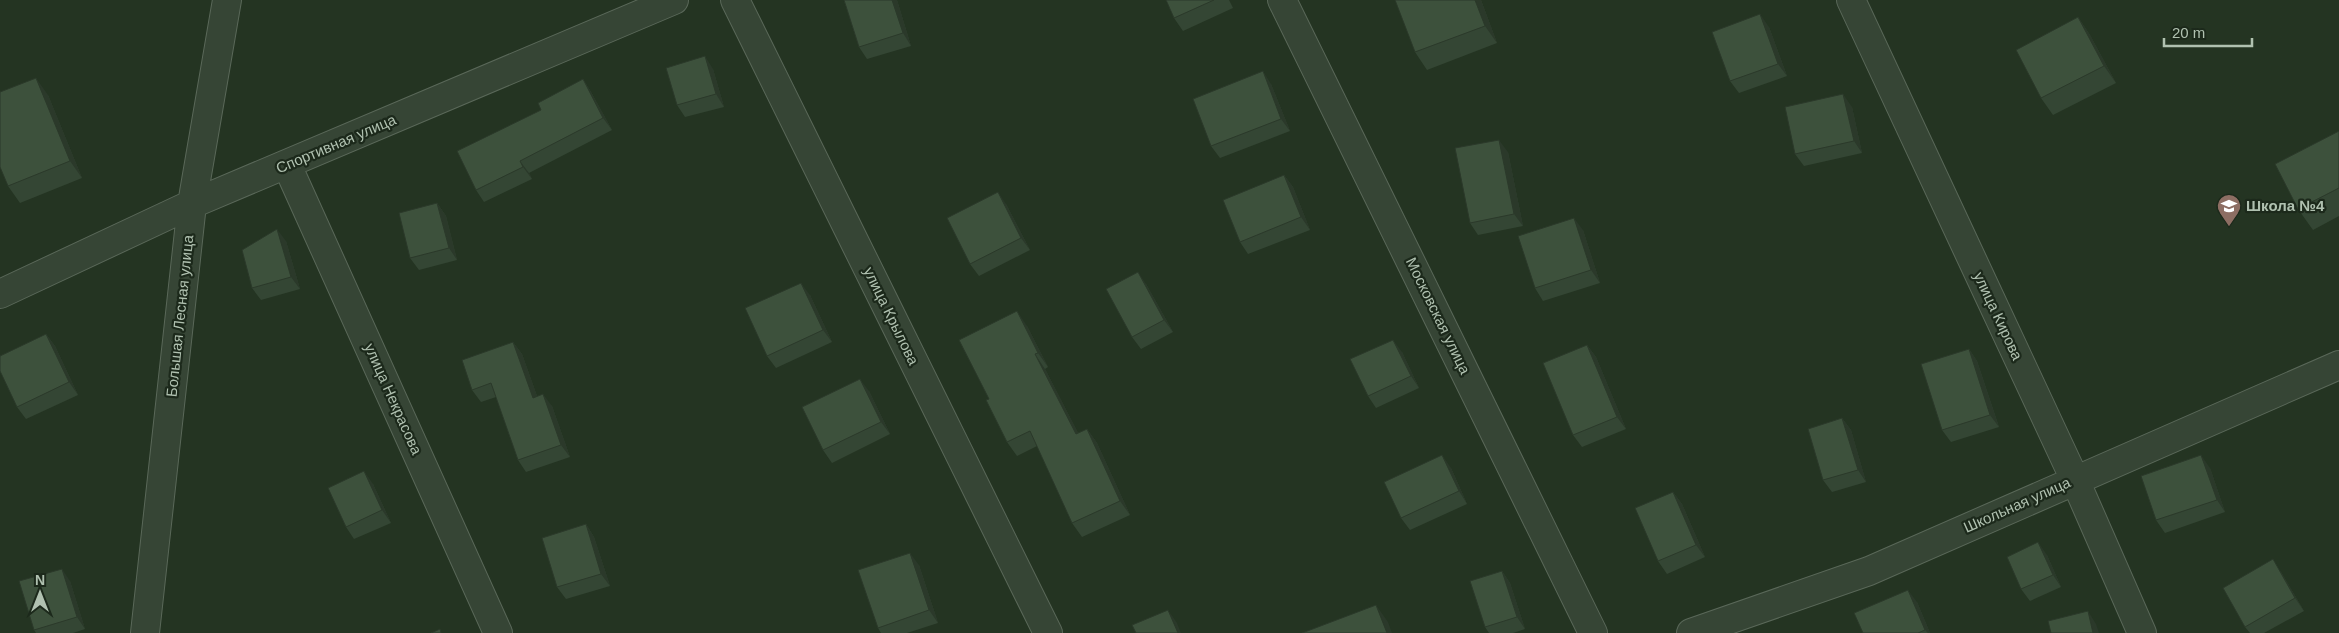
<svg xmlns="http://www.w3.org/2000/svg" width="2339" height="633" font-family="Helvetica,sans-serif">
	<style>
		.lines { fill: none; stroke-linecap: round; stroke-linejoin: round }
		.minor-casing { stroke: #5a6859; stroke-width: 30 }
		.minor { stroke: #364535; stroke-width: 28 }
		.wall { fill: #344634 }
		.shaded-wall { fill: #2b392a }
		.building { fill: #3d513c; stroke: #2b392a }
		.labels { text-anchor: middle; stroke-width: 4.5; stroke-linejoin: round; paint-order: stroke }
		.street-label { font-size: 15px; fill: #b0c1b0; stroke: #1c291b }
		.poi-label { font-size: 15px; font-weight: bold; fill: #b0c1b0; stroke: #1c291b; text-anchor: start }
	</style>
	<rect width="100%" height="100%" fill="#243422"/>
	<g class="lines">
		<!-- minor casing -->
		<g class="minor-casing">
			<path id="minor" d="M735,0L1048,633
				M1282,0L1593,633
				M1851,0L2075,480L2142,633
				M287,165L498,633
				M0,294L192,204L674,0
				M145,633L192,204L227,0
				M1691,633L1869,571L2339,365"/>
		</g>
		<!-- minor -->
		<use href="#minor" class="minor"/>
	</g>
	<!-- wall -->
	<path class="wall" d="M844,0H897L911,46L867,59L859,47Z
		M1166,0H1229L1233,8L1183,31L1174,18Z
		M1481,0L1497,43L1427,70L1415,52Z
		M2078,17L2090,35L2116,83L2053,115L2041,98Z
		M1769,27L1787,76L1739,93L1730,81Z
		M713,69L724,107L685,117L677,105Z
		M583,79L591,92L612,130L529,173L532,179L484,202L476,190L541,110Z
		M1271,84L1290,131L1220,158L1211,146Z
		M48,95L82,178L20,203L8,186Z
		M1852,107L1862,153L1804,166L1795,154Z
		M2339,131V216L2313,230L2298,209Z
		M1508,152L1523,226L1478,235L1470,223Z
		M1284,175L1293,187L1310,230L1248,254L1240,242Z
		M437,203L446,216L457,260L419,270L410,258Z
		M1006,204L1030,250L979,276L970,264Z
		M1583,230L1600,283L1543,301L1535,288Z
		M286,241L300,289L261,300L252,288Z
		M1146,284L1173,332L1141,349L1132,337Z
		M810,295L832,342L776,368L767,356Z
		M1027,326L1048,367L1045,369L1078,433L1087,429L1097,443L1130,515L1082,537L1072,523L1037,446L1017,456L1007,442L989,399Z
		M46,334L55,346L78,395L26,419L17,407Z
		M513,342L522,354L537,396L552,406L570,457L526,472L518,460L496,397L481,402L472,390Z
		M1587,345L1596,357L1626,429L1582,447L1573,435Z
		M1969,349L1977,361L1999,427L1951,442L1942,430Z
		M1402,352L1419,388L1376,408L1368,396Z
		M869,391L890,434L832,463L823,450Z
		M1842,418L1851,430L1866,482L1832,492L1823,480Z
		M1451,468L1467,504L1410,530L1401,518Z
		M2210,468L2225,512L2165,533L2156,520Z
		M373,484L391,523L354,539L346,527Z
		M1673,492L1682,504L1705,557L1667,574L1658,561Z
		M586,524L594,537L610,586L566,599L557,587Z
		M2047,555L2061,587L2030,601L2021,589Z
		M919,565L938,623L907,633H881L878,628Z
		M1502,571L1510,583L1525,629L1513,633H1489L1485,627Z
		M2281,572L2304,611L2264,633H2250L2245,627Z
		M70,581L85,629L73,633H36L34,630Z
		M1917,602L1930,633H1863Z"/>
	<!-- shaded-wall -->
	<path class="shaded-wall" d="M892,0H897L911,46L903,33Z
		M1475,0H1481L1497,43L1485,26Z
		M1760,14L1769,27L1787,76L1778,64Z
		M2078,17L2090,35L2116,83L2104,66Z
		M705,56L713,69L724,107L716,94Z
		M1263,71L1271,84L1290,131L1281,119Z
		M36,78L48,95L82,178L70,161Z
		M583,79L591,92L612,130L603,118Z
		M1843,94L1852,107L1862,153L1854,141Z
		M1499,140L1508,152L1523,226L1514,214Z
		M520,161L529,173L532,179L523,167Z
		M1284,175L1293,187L1310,230L1301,217Z
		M998,192L1006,204L1030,250L1021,238Z
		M437,203L446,216L457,260L449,248Z
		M1574,218L1583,230L1600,283L1591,270Z
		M277,229L286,241L300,289L291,277Z
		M1138,272L1146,284L1173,332L1164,320Z
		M801,283L810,295L832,342L823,330Z
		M1017,311L1027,326L1048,367L1038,353Z
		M46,334L55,346L78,395L69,382Z
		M1393,340L1402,352L1419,388L1411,376Z
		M513,342L522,354L542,410L533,398Z
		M1587,345L1596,357L1626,429L1617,417Z
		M1969,349L1977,361L1999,427L1990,415Z
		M1035,354L1045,369L1086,448L1076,434Z
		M860,379L869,391L890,434L881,422Z
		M543,394L552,406L570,457L561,445Z
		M1842,418L1851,430L1866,482L1858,470Z
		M1087,429L1097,443L1130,515L1120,501Z
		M1442,455L1451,468L1467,504L1459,491Z
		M2201,455L2210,468L2225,512L2217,500Z
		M364,471L373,484L391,523L382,510Z
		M1673,492L1682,504L1705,557L1696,545Z
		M586,524L594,537L610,586L601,574Z
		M2038,542L2047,555L2061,587L2053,575Z
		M910,553L919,565L938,623L929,610Z
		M2273,559L2281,572L2304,611L2295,598Z
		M62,569L70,581L85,629L77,617Z
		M1502,571L1510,583L1525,629L1517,617Z
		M1908,590L1917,602L1930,633H1928L1925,630Z
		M1376,605L1388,622L1392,633H1387Z
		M1168,610L1177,623L1181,633H1178Z
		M2088,611L2096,624L2099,633H2093Z"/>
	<!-- building -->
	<path class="building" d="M844,0H892L903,33L859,47Z
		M1166,0H1214L1174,18Z
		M1395,0H1475L1485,26L1415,52Z
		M1760,14L1778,64L1730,81L1712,32Z
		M2078,17L2104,66L2041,98L2016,50Z
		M705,56L716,94L677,105L666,68Z
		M1263,71L1281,119L1211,146L1193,99Z
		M36,78L70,161L8,186L0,167V92Z
		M583,79L603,118L520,161L523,167L476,190L457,151L541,110L538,103Z
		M1843,94L1854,141L1795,154L1785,107Z
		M2339,131V188L2298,209L2275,164Z
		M1499,140L1514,214L1470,223L1455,148Z
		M1284,175L1301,217L1240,242L1223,200Z
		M998,192L1021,238L970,264L947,218Z
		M437,203L449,248L410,258L399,213Z
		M1574,218L1591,270L1535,288L1518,236Z
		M277,229L291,277L252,288L242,250Z
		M1138,272L1164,320L1132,337L1106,289Z
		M801,283L823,330L767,356L745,308Z
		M1017,311L1038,353L1035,354L1076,434L1087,429L1120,501L1072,523L1030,431L1007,442L986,400L989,399L959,340Z
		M46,334L69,382L17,407L0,371V356Z
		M1393,340L1411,376L1368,396L1350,359Z
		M513,342L533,398L543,394L561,445L518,460L491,383L472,390L462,360Z
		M1587,345L1617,417L1573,435L1543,363Z
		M1969,349L1990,415L1942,430L1921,364Z
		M860,379L881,422L823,450L802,407Z
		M1842,418L1858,470L1823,480L1808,429Z
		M1442,455L1459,491L1401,518L1384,482Z
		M2201,455L2217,500L2156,520L2141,476Z
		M364,471L382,510L346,527L328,488Z
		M1673,492L1696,545L1658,561L1635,508Z
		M586,524L601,574L557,587L542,538Z
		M2038,542L2053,575L2021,589L2007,557Z
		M910,553L929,610L878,628L858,570Z
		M2273,559L2295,598L2245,627L2223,588Z
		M62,569L77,617L34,630L19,581Z
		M1502,571L1517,617L1485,627L1470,581Z
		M1908,590L1925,630L1918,633H1863L1854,613Z
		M1376,605L1387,633H1302Z
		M1168,610L1178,633H1136L1132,625Z
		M2088,611L2093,633H2051L2048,621Z
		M440,629L441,633H431Z"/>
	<!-- icons -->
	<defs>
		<g id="school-pin" transform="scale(1.25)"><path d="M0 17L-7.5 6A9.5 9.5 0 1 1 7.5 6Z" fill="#8d6e63" stroke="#1c291b"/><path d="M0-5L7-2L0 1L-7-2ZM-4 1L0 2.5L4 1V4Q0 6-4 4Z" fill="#fff"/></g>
	</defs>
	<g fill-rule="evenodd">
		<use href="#school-pin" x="2229" y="206"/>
	</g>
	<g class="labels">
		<!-- street labels -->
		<g class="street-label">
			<text transform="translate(336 144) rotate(-23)" y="5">Спортивная улица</text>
			<text transform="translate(180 316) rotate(-84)" y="5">Большая Лесная улица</text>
			<text transform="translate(891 316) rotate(64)" y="5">улица Крылова</text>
			<text transform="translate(1438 316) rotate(64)" y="5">Московская улица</text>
			<text transform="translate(1998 316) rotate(65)" y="5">улица Кирова</text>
			<text transform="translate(393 399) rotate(66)" y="5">улица Некрасова</text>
			<text transform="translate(2017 505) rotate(-24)" y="5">Школьная улица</text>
		</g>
		<!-- poi labels -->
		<g class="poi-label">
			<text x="2246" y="211">Школа №4</text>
		</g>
	</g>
	<!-- north arrow -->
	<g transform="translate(40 593)" stroke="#1c291b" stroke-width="4" paint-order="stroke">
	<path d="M0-4L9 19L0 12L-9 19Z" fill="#b0c1b0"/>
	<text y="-8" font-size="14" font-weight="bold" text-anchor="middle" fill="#b0c1b0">N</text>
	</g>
	<!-- scale -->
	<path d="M2164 38v8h88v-8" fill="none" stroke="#b0c1b0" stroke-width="2.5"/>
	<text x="2172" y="38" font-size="15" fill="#b0c1b0" stroke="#1c291b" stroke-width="4" paint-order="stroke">20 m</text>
</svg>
